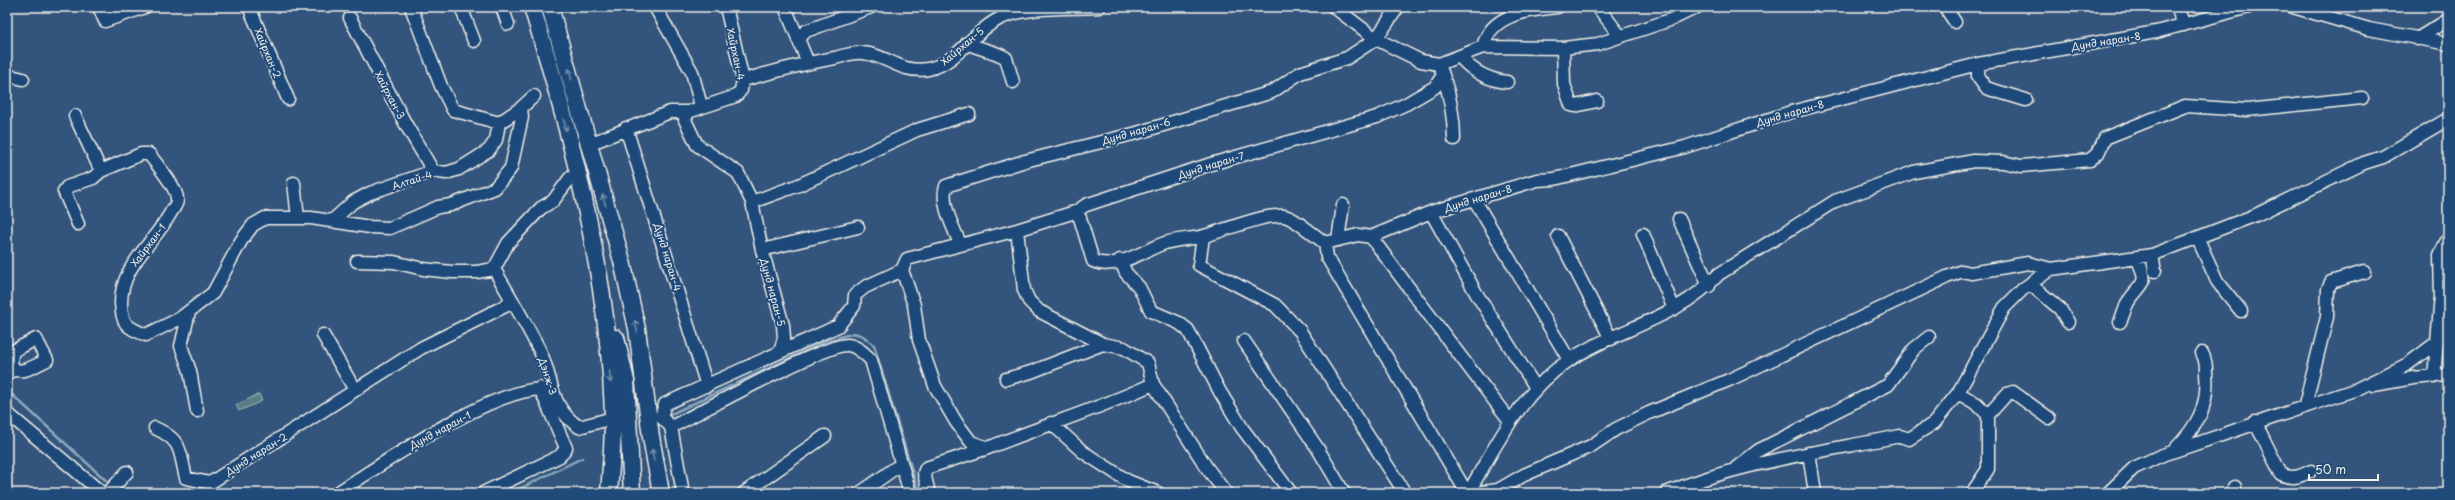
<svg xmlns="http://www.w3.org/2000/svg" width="2455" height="500" font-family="'Playpen Sans',sans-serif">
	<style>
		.forest { fill: url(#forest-crowns); stroke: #a6b8b6 }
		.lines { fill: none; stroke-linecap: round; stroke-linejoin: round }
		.stream { stroke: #8ba9bf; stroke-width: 2.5 }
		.minor-casing { stroke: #f4f1e8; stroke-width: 15 }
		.major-casing { stroke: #f4f1e8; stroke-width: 19 }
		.minor { stroke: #1f4a7a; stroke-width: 12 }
		.major { stroke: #1f4a7a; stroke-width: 16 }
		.oneway { stroke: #748da6 }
		.labels { text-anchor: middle; stroke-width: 4; stroke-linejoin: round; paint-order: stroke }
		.street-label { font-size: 10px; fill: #f4f1e8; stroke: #1f4a7a }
	</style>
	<defs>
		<pattern id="forest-crowns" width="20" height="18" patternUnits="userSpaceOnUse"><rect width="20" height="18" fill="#577e84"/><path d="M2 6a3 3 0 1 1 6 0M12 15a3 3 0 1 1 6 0" fill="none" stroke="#516668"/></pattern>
	</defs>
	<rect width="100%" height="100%" fill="#33547c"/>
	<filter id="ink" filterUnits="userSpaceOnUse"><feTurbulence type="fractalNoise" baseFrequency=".025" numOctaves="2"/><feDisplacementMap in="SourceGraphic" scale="8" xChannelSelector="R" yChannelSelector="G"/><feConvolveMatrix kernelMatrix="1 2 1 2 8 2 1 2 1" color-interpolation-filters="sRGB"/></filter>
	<g filter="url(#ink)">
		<!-- forest -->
		<path class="forest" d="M259,394L262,401L239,411L236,405Z"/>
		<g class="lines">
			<!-- stream -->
			<path class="stream" d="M7,390L111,485
				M667,416L826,341L854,333L863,336L874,345L919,493
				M511,493L582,458"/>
			<!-- minor casing -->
			<g class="minor-casing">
				<path id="minor" d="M99,7L105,21L145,7
					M249,7L288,99
					M411,7L441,86L453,110L499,123
					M461,7L474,41
					M502,7L508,24
					M655,7L692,72L701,106
					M726,7L743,80L741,90L736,96L688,112L685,120L697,145L738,173L752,202L762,250L783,325L784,338L780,352
					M785,7L808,63
					M1334,7L1376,39L1421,61L1439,64L1483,47L1563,48L1598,44L1670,20L1697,7
					M1598,7L1620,36
					M1945,7L1955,22
					M2177,7L2184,25
					M2293,7L2369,29L2448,44
					M350,18L405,123L433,171
					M2417,39L2448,20
					M798,40L806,31L871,7
					M967,43C980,50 994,50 1006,58L1013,82
					M1483,47C1490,14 1529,10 1557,7
					M1563,48L1564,84L1571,105L1575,106L1597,101
					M1460,57C1473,72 1488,80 1507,82
					M1978,64V77L1986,88L2026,100
					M7,75L23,79
					M1443,75C1450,96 1454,116 1454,139
					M743,80C773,72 804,63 835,58C843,56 853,52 862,53C886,54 900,74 928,69C956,64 973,32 997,20C1026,5 1067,9 1099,7
					M75,116L101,171L141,154H149C156,164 178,188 177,200C177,205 172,210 170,214C153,244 121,266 121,303C122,326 127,327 146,335L179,319L213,293L241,241L253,225L265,218H311L370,227L390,228L438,207L451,205L495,188L511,168L522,117L521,108
					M499,123L521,108L534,96
					M626,128L707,386
					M589,144L670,112H688
					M294,183L298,218
					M1474,199L1569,360
					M752,202L799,185L917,130L969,114
					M1075,212L1080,218L1093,261C1116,271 1144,250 1165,243C1178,239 1192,239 1204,236C1223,231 1266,213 1284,216C1295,218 1315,236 1325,243L1358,235L1371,237L1431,212L1537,180L1554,179L1685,147L1791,112L1978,64L2156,32L2249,7
					M1431,212L1476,293L1536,388
					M1679,219L1709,286
					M333,220L353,202L370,193L433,171L446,173L459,169L489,150L496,140L499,123
					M78,224L64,191L67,187L93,178L101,171
					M1017,230L1024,290L1029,301L1039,311L1103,344L1124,348L1148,363L1153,384L1207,468L1226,493
					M1643,234L1674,309
					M1558,236L1611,339
					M1203,237L1199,265L1275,305L1300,331L1405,493
					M1371,237C1417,299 1463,360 1510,421
					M2198,239L2217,281L2241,311
					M1338,240L1343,205
					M1325,243L1327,257L1467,493
					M960,244C954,228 940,204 946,186L1025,161L1137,133L1272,92L1300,73L1347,58L1376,39L1398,7
					M762,250L858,227
					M2152,255L2155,271
					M1120,260L1126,273L1139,287L1151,311L1179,323L1188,330L1220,392L1242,428L1291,493
					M357,261L394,262L423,269L452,272H477L494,269L508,243L541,208L553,201L570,178
					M494,269C509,295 525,322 539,349C554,379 548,406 579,427L613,418
					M902,270L914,305L919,340L935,386L956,422L971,442L988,448C1042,426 1099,409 1153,384
					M2030,284L2060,309L2068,322
					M189,312L181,346L190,371L197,411
					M2120,322C2123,316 2125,308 2128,302C2142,281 2150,286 2137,258
					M323,335L355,390
					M1244,341L1318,449L1344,493
					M7,375L13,369C24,374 36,365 47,360L36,339L13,351L11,360L13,369
					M2434,377L2441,296L2440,255L2448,238
					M1006,379L1031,372L1103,344
					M2374,385L2413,378L2448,375
					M1958,393L1977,404L1988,415V469L1972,493
					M2305,405L2327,317L2328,289L2331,282L2364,272
					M7,413L102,493
					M1988,415L2007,394L2013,392L2049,418
					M2255,422L2281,474C2293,480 2300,476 2311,471
					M1051,423L1083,452L1128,481L1158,493
					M671,427L683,493
					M155,428C183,441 179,450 186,478L210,483L421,348L513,302
					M2175,449C2197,427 2209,406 2206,374C2206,366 2206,360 2202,353
					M1809,453L1815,493
					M1736,468L1759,450L1888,385L1914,349L1929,337
					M108,493L127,472
					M337,493C381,465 501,381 550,390
					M483,493L560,456L566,448L540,388
					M744,493L825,436
					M860,493L901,464
					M910,493L871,360C865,354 857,346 848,345C826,343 699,413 671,427L661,417L665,404L838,326L854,306L855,295L865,287L902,270L907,259L1017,230L1075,212L1086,205L1211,164L1377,117L1406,104L1435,87L1443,75L1439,64
					M929,493L924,473L926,468L988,448
					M1468,493C1496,446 1521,392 1568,361C1617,328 1677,320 1719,274L1835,201L1914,172L1974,161L2003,162L2021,166L2090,160L2098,153L2105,138L2185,106L2247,110L2362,98
					M1475,493L1498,490L1524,475L1591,446L1616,429L1649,413L1729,380L1947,277L1962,271L1971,273L2028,263L2051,269L2152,255L2256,215L2364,163L2383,157L2448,119
					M1666,493C1740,462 1822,452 1900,436L1909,439L1934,423L1958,393L2004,308L2023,289L2051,269
					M2108,493L2134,468L2160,456L2357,389L2408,364L2448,334
					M2231,493L2235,487"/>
			</g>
			<!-- major casing -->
			<g class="major-casing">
				<path id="major" d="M532,7C572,137 610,282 613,418C613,443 611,468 609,493
					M550,7L622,261L637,329L651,437L661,493
					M616,338L626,381L632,493"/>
			</g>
			<!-- minor -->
			<use href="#minor" class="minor"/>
			<!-- major -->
			<use href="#major" class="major"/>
		</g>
		<!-- one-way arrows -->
		<defs><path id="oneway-shaft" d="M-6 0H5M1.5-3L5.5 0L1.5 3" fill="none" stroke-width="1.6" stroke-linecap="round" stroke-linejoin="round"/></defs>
		<g class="oneway">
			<use href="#oneway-shaft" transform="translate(570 74) rotate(-105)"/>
			<use href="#oneway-shaft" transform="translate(565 125) rotate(76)"/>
			<use href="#oneway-shaft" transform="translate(604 200) rotate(-106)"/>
			<use href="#oneway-shaft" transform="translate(636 326) rotate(-101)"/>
			<use href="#oneway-shaft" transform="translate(610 377) rotate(86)"/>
			<use href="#oneway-shaft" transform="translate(653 455) rotate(-100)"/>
		</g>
	</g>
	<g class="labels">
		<!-- street labels -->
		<g class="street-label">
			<text transform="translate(2106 41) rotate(-9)" y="4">Дунд наран-8</text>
			<text transform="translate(962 46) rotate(-40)" y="4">Хайрхан-5</text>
			<text transform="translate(268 53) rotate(67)" y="4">Хайрхан-2</text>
			<text transform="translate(736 54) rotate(78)" y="4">Хайрхан-4</text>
			<text transform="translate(390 95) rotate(62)" y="4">Хайрхан-3</text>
			<text transform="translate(1790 113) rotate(-16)" y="4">Дунд наран-8</text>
			<text transform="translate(1136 131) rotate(-16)" y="4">Дунд наран-6</text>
			<text transform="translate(1211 165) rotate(-17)" y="4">Дунд наран-7</text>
			<text transform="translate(412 180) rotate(-18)" y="4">Алтай-4</text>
			<text transform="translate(1478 198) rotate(-17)" y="4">Дунд наран-8</text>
			<text transform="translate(148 245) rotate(-53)" y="4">Хайрхан-1</text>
			<text transform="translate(668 257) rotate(73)" y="4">Дунд наран-4</text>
			<text transform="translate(773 292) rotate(75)" y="4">Дунд наран-5</text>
			<text transform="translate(548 376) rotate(72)" y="4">Дэнж-3</text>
			<text transform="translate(440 430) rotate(-28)" y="4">Дунд наран-1</text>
			<text transform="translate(256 454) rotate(-32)" y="4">Дунд наран-2</text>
		</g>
	</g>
	<!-- margin -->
	<rect width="2455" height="500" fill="none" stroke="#1f4a7a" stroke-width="24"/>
	<rect x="12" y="12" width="2431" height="476" fill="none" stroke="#f4f1e8" stroke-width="1.5" filter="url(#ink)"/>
	<!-- scale -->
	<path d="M2309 474v6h69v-6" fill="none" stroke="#f4f1e8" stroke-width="2"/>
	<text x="2315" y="474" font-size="12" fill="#f4f1e8" stroke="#1f4a7a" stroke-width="3" paint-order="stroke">50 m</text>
</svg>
